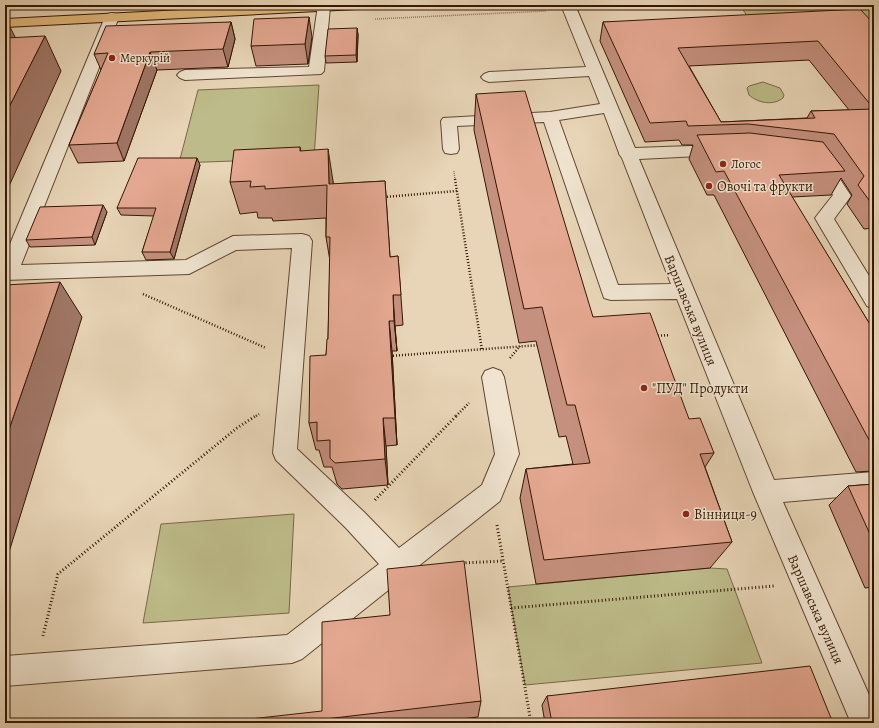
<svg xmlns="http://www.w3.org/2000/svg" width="879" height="728" font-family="Alegreya,serif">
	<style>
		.green { fill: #bdbb89; stroke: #796946 }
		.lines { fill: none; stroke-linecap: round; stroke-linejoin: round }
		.minor-casing { stroke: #624631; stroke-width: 2 }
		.major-casing { stroke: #351704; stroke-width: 2 }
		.path-far2 { stroke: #351704; stroke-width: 1.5; stroke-dasharray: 0.5 1.5; stroke-linecap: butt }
		.path-far1 { stroke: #351704; stroke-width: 2.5; stroke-dasharray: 1 2; stroke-linecap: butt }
		.path { stroke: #351704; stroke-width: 3; stroke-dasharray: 1 2.5; stroke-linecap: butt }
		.minor { fill: #f0e4d0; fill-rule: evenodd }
		.major { fill: #e4ba7c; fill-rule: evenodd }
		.wall { fill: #c5907e; stroke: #351704; fill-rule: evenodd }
		.shaded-wall { fill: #a07666; stroke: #351704 }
		.building { fill: #e5a892; stroke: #351704; fill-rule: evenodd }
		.poi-dot { fill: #8f2418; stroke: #f0e4d0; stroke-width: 1.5 }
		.labels { text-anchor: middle; stroke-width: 3; stroke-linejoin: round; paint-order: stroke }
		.far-poi-label { font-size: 12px; fill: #351704; stroke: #f0e4d0; text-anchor: start }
		.poi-label { font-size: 14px; fill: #351704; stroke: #f0e4d0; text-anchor: start }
		.street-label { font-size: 14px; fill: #351704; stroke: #f0e4d0 }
	</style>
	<rect width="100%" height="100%" fill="#e8d5b7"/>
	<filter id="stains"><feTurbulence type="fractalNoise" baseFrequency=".005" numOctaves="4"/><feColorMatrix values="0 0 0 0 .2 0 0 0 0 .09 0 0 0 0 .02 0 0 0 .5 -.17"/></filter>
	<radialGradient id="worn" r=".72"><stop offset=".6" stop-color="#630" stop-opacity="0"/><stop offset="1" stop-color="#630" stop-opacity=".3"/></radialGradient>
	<!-- green -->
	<path class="green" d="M740,5H874V53L758,33Z
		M763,82L780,88L784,95L783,98C773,106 758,103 749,95L747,88L749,86Z
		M319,85L314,158L179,163L198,90Z
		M294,514L289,613L143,623L161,524Z
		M710,568L727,569L762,663L525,685L508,587Z"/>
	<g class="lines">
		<!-- minor casing -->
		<g class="minor-casing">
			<path id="minor" d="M318,5H328L330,7L324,71L321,74L185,80L180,78L177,75L180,72L185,70L309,67Z
				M561,5H575L635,148L720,145L726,146L728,150L726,154L720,155L639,159L774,480L874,472V494L783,502L874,706V723H851L753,492L677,299L611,300L604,298L544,122L457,126L459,149L457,153L451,154L445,153L443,149L441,121L443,118L550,112L600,104L589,76L489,82L484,80L481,77L484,74L489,72L586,67ZM604,113L619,153V154L622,158L671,284L618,285L559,120Z
				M112,13L117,14L119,17L21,265L186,260L233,236L302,234L309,236L312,241L297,449L364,512L399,548L482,485L495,454L482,377L485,371L493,368L501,371L504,377L519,454L500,501L302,659L292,663L5,686V656L287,635L379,564L346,528L276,460L273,453L292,248L236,250L189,274L5,280V256L105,17L107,14Z
				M820,157L826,158L851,196L834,219L874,284V309L867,306L815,218L833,195L811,162L814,158Z"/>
		</g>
		<!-- major casing -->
		<g class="major-casing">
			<path id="major" d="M278,5H364L362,8L357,9L5,27V19Z"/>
		</g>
		<!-- path-far2 -->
		<path class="path-far2" d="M595,9L677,5
			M375,19L546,11
			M454,171L455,180"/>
		<!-- path-far1 -->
		<path class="path-far1" d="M455,179L482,350
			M384,197L457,191
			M143,294L266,348
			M655,336L670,335
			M390,356L540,345
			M510,358L520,346
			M256,416L259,414
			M456,416L469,403"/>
		<!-- path -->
		<path class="path" d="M375,500L457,415
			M497,525L531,723
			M462,563L503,561
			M511,608L774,586
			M43,636L58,574L237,428L257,415"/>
		<!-- minor -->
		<use href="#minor" class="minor"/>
		<!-- major -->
		<use href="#major" class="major"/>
	</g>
	<!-- wall -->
	<path class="wall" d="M231,22L235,39L228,67L157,70L124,161L78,163L69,145L101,70L94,54Z
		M603,22L874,24V228L864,229L847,204L852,195L841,178L831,195L792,197L874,331V471L856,472L714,195H707L689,159L693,145H682L679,140L645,142L600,41ZM809,60L849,110L811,111L807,118L721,122L689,66Z
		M357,28L358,35L357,62L326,63L325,56Z
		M312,37L308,64L256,66L251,46Z
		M476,94L593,317L689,419L714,453L705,467L732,542L710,568L536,584L520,498L526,469L573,464L566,436L559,437L536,341L519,343L474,130Z
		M300,147L301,151L333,181V184L385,181L390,257L398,256L403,325L395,326L397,351H392L397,445L386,446L388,485L342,489L337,484L332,467H324L319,450H316L309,423L326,355L328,339L330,261L326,237V218L273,221L272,218H258L257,212L240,214L230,182Z
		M200,165L174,259L146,260L142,252L154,216L121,215L117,208Z
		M107,212L95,245L30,247L26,240Z
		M874,484V590L873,587L865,588L829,505L848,486Z
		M547,696L833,723H545L542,705Z
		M481,701L478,717L423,723H214Z"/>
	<!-- shaded-wall -->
	<path class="shaded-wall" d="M5,17L20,47L5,77Z
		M309,17L312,37L308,64L305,44Z
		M231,22L235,39L228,67L223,49Z
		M357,28L358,35L357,62L356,55Z
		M45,36L61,71L5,195V115Z
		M150,52L157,70L124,161L117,143Z
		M328,149L333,181L334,215L329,184Z
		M197,158L200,165L174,259L170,252Z
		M103,205L107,212L95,245L92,237Z
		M60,282L82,317L5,565V441Z
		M393,295L395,326L397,351L394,321Z
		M389,321L392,351L397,445L395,418Z
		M383,418L386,446L388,485L385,459Z"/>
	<!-- building -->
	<path class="building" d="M860,9L874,24V207L858,185L864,176L834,134L748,124L688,126L686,121L650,123L603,22ZM818,41L874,109L811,111L815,118L721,122L678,48Z
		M309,17L305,44L251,46L254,19Z
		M231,22L223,49L150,52L117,143L69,145L108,53L94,54L106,26Z
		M357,28L356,55L325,56L328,29Z
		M45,36L5,115V38Z
		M525,91L593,317L650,313L689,419L700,418L714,453L700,454L732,542L544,560L526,469L590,463L575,405H567L542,307L524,309L476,94Z
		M750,133L823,142L845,171L779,175L874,331V449L724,171L716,172L697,135Z
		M300,147V151L328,149L329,184L385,181L390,257L398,256L401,295H393L394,321H389L395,418H383L385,459L335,463L330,458V440L317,441V422L309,423L310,356L326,355L327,339H328L330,237H326L327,185L265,189V186L250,187L251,181L230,182L234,150Z
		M138,158H197L170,252H142L156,208H117Z
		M103,205L92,237L26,240L40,207Z
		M60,282L5,441V285Z
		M874,484V543L848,486Z
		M464,561L481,701L325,719V723H214L322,711V622L390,615L387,569Z
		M810,666L833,723H552L547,696Z"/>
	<!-- markers -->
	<g class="poi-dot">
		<circle cx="112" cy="58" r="4"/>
		<circle cx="723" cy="164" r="4"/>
		<circle cx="709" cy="186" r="4"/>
		<circle cx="644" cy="388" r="4"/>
		<circle cx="686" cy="514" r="4"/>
	</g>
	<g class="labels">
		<!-- far-poi labels -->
		<g class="far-poi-label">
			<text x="120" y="62">Меркурій</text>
			<text x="731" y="168">Логос</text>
		</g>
		<!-- poi labels -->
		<g class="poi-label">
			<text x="717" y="191">Овочі та фрукти</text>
			<text x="652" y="393">"ПУД" Продукти</text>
			<text x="694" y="519">Вінниця-9</text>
		</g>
		<!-- street labels -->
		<g class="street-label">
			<text transform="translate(691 310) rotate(68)" y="5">Варшавська вулиця</text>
			<text transform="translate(816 609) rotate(66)" y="5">Варшавська вулиця</text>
		</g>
	</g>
	<!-- margin -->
	<rect width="879" height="728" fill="none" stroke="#e8d5b7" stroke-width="20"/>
	<rect x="6" y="6" width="867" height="716" fill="none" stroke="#351704" stroke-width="2"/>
	<rect x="10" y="10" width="859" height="708" fill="none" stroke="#351704"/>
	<rect width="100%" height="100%" filter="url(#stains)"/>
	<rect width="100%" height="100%" fill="url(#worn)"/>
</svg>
